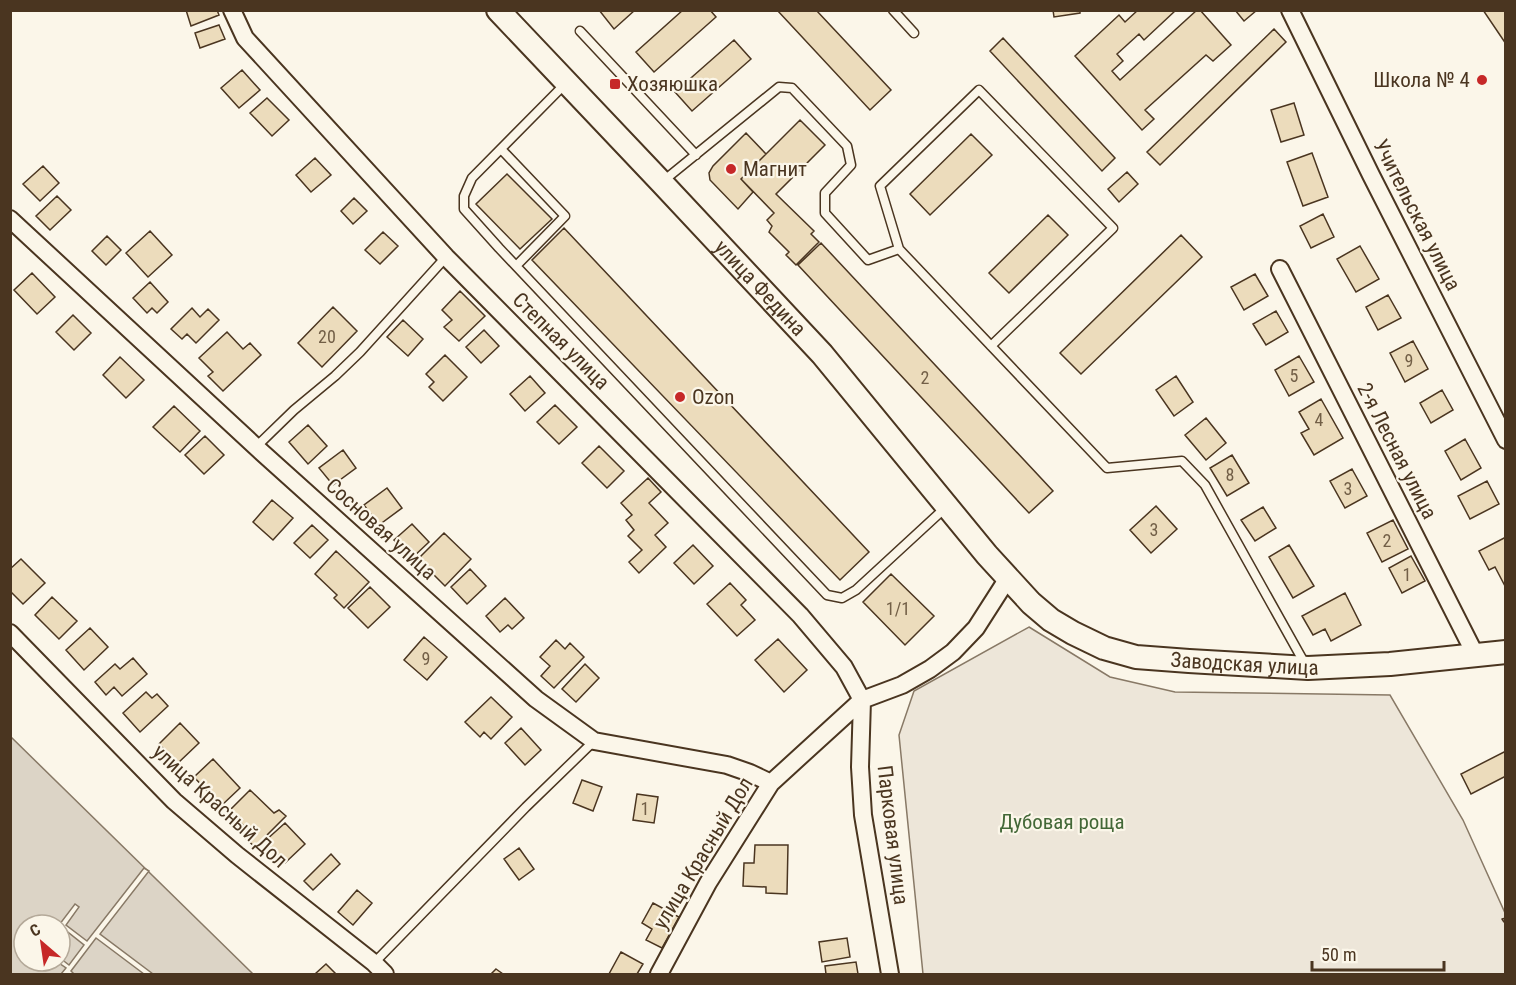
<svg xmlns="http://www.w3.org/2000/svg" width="1516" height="985" font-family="'Roboto Condensed',sans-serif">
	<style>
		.green { fill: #ede6d9; stroke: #887966; stroke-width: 1.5 }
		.water { fill: #dcd4c6; stroke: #887966; stroke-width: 1.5; fill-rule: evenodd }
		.pier { fill: #fbf6e9; stroke: #887966; stroke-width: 1.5 }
		.building { fill: #ecdcbc; stroke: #4a3520; stroke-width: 1.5 }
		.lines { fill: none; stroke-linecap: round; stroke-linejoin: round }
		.service-casing { stroke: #4a3520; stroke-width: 11 }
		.minor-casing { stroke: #4a3520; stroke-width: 20 }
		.secondary-casing { stroke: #4a3520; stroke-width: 26 }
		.service { stroke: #fbf6e9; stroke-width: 8 }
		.minor { stroke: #fbf6e9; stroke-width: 16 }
		.secondary { stroke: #fbf6e9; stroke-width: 22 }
		.fence { stroke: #4a3520; stroke-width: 1.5; stroke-dasharray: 8 3; stroke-linecap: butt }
		.poi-dot { fill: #c62828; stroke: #fbf6e9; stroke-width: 2 }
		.labels { text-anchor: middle; stroke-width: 4.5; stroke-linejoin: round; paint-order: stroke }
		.number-label { font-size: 18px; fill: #725f47 }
		.poi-label { font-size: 21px; fill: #4a3520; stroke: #fbf6e9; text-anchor: start }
		.street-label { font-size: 21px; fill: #4a3520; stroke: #fbf6e9 }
		.park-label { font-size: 21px; fill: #436837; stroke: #fbf6e9 }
	</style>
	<rect width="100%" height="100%" fill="#fbf6e9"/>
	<!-- green -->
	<path class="green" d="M1029,627L1110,677L1175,692L1390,695L1463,820L1505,913V974H923L899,735L914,691Z"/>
	<!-- water -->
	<path class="water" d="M10,736L253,974H11ZM24,925H60V961H24Z"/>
	<!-- pier -->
	<path class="pier" d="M144,868L149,871L100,934L153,974H144L96,938L71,971L74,974H61L66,968L56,961H60V958L69,965L84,945L59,925L75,904L79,907L66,925L87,941Z"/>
	<!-- building -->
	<path class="building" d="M186,10H217L219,15L191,26Z
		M599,10H635L614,29Z
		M683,10H710L716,17L654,72L636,52Z
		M777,10H816L891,90L870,110Z
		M1053,10H1080V13L1054,17Z
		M1138,10H1176L1144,40L1139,34L1117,54L1123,61L1112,71L1120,80L1197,10H1200L1231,45L1213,61L1206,55L1145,110L1154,119L1142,130L1075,56L1119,15L1125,22Z
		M1235,10H1257L1244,21Z
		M1483,10H1506V44Z
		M219,25L225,39L200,48L195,33Z
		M1274,29L1286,42L1160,165L1147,152Z
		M1003,38L1115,158L1102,171L990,51Z
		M734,40L751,59L692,111L675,92Z
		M242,70L260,90L239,108L221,88Z
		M267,98L289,120L272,136L250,113Z
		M1294,103L1304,135L1281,142L1271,110Z
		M800,120L825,145L776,194L814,231L811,234L819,242L796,265L786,255L789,252L769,232L772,226L767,220L774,213L741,179Z
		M746,133L766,154L741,179L753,192L738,209L710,180L709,173L713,166Z
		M971,134L992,155L930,215L910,194Z
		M1312,153L1328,197L1303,206L1287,162Z
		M315,158L331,175L311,192L296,175Z
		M43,166L59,183L40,201L23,184Z
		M1127,172L1138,184L1119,202L1108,189Z
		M507,174L552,219L520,249L476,204Z
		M57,196L71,210L50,230L36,216Z
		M354,198L367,211L353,224L341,211Z
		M1323,214L1334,237L1311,248L1300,226Z
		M1048,215L1068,235L1009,293L989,273Z
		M564,228L869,552L840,580L532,260Z
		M150,231L172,255L148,277L126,253Z
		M383,232L398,246L380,264L365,250Z
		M1181,235L1202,257L1081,374L1060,353Z
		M107,236L121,250L106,265L92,251Z
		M821,243L1053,491L1029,513L798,265Z
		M1360,246L1379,279L1356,292L1337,259Z
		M32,273L55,297L37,314L14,290Z
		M1255,274L1268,296L1244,310L1231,287Z
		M150,282L168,302L157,313L152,308L147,313L133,298Z
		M460,291L485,316L459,341L444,327L452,320L442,310Z
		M1388,295L1401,318L1378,330L1366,307Z
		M333,307L357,331L322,367L298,343Z
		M192,308L200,317L208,309L219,320L196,343L187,334L182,339L171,329Z
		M1276,311L1288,332L1266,345L1253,324Z
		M73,315L91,333L74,350L56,332Z
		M403,320L423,339L408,356L387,337Z
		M484,330L499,346L481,363L466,347Z
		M227,332L243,349L250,343L261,355L223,391L208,376L213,372L199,358Z
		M1413,341L1428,369L1405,382L1390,353Z
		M445,355L467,377L443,401L429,387L434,382L426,374Z
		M1299,356L1314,382L1289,396L1275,370Z
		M120,357L144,380L126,398L103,375Z
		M530,376L545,393L525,411L510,394Z
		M1176,376L1193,402L1174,416L1156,390Z
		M1442,390L1453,410L1431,423L1420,403Z
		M1321,399L1343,438L1314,455L1301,433L1309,429L1299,412Z
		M555,405L577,427L559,444L537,422Z
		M174,406L200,431L180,452L153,427Z
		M1206,418L1226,443L1206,460L1185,435Z
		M308,425L327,446L308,464L289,442Z
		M205,436L224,455L204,474L185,455Z
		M1465,439L1481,468L1461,480L1445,451Z
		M599,446L624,471L607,488L582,463Z
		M343,450L356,468L333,485L319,468Z
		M1232,455L1249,483L1227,496L1210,468Z
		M1352,469L1367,496L1345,508L1330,481Z
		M648,478L661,492L649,503L668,523L655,535L666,547L639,573L629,562L642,550L628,536L634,530L626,520L632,515L621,503Z
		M1487,481L1499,504L1470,519L1458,496Z
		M387,488L402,508L379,525L364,505Z
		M272,500L293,518L273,540L253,522Z
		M1156,506L1177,529L1151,553L1130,530Z
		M1263,507L1276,528L1255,541L1241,520Z
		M1393,520L1408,549L1382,562L1367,533Z
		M412,524L429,542L411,559L394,540Z
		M312,525L328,540L310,558L294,543Z
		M444,533L471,559L445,586L418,559Z
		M1506,537V588L1495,567L1489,570L1479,551Z
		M693,545L713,566L694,584L674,563Z
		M1289,545L1314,586L1293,598L1269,557Z
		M336,551L369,582L344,608L334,598L337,595L315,574Z
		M1411,556L1425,581L1402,593L1389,568Z
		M21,559L45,583L23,604L10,591V569Z
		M470,569L486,586L467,604L451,587Z
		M891,574L934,616L905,645L863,602Z
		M730,583L746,600L741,605L755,620L737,636L707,604Z
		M370,587L390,607L368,628L348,608Z
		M1345,593L1361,625L1331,641L1325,629L1313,635L1302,616Z
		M52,597L77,621L59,639L35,615Z
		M505,598L524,618L512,629L508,625L500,632L486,616Z
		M90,628L108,647L84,670L66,650Z
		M424,637L447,657L427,680L404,660Z
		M778,639L807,670L784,692L755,660Z
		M556,640L565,649L570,643L584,657L554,688L541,676L550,666L540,657Z
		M133,658L147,674L122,696L114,687L106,695L95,682L115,664L120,669Z
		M585,664L599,678L576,702L562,689Z
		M146,692L152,698L157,694L168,706L140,732L123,713Z
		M491,697L512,717L491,739L484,732L480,737L465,722Z
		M180,723L199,743L178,763L159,744Z
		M521,728L541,750L525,765L505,743Z
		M1506,751V776L1471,794L1461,774Z
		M213,759L240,788L221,806L194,777Z
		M582,780L602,787L593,811L573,803Z
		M250,790L274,813L279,810L286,816L255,847L245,838L251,833L229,811Z
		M637,794L658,797L654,823L633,820Z
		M285,823L305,844L285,863L265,841Z
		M755,845H788L787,894L766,893V887L743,886L744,863H754Z
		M519,848L534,869L519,880L504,859Z
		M331,854L340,864L313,890L304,881Z
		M357,890L372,903L353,925L338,912Z
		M653,903L679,917L662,948L646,940L652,929L642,923Z
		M847,938L850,957L822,962L819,942Z
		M621,952L643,964L637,974H609Z
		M856,962L858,974H826L825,966Z
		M326,964L336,974H315Z
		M496,969L503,974H491Z"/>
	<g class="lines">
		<!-- service casing -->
		<g class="service-casing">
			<path id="service" d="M893,10L914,33
				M580,31L696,155
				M566,83L472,178L464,196V209L499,248L827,595L842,598L856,590L945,508
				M501,149L565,216L516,266
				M662,182L779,87L792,88L847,146L851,165L825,193V213L868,260L899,249L1107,468L1182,461L1205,485L1305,664
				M899,249L880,186L979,90L1113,228L991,346
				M256,447L294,410L335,376L360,352L446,257
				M374,963L526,807L594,741"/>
		</g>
		<!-- minor casing -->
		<g class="minor-casing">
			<path id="minor" d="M232,10L245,38L446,257L800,615L844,667L862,700L860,767L863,815L890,974
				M1290,10L1371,175L1506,440
				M10,219L256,447L536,699L594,741L727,765L750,773L771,783
				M1280,269L1475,654
				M10,633L174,801L237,855L374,963L385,974
				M659,974L708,883L771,783L862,700L902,685L930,669L953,652L976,628L1008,578"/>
		</g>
		<!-- secondary casing -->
		<g class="secondary-casing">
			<g id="secondary">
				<path id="s1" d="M498,10L662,183L822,354L987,555L1031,603L1051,620L1073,633L1104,648L1136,657L1189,661L1308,668L1390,664L1506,652"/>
			</g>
		</g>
		<!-- service -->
		<use href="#service" class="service"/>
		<!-- minor -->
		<use href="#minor" class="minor"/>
		<!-- secondary -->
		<use href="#secondary" class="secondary"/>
		<!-- fence -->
		<path class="fence" d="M1506,918L1502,919L1506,925"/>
	</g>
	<!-- markers -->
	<g class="poi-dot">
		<circle cx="1482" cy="80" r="6"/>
		<rect x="609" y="78" width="12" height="12" rx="3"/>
		<circle cx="731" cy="169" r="6"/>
		<circle cx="680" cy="397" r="6"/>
	</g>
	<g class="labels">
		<!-- number labels -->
		<g class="number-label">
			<text x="327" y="343">20</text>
			<text x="1409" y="367">9</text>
			<text x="1294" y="382">5</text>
			<text x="925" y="384">2</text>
			<text x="1319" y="426">4</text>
			<text x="1230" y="481">8</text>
			<text x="1348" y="495">3</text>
			<text x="1154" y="536">3</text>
			<text x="1387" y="547">2</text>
			<text x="1407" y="581">1</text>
			<text x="898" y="615">1/1</text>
			<text x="426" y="665">9</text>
			<text x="645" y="815">1</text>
		</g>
		<!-- poi labels -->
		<g class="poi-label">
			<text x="1470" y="87" text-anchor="end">Школа № 4</text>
			<text x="627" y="91">Хозяюшка</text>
			<text x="743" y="176">Магнит</text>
			<text x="692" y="404">Ozon</text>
		</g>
		<!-- street labels -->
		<g class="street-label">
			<text transform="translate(1417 215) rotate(63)" y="7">Учительская улица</text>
			<text dy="7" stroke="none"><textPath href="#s1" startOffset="382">улица Федина</textPath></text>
			<text transform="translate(561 341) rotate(45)" y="7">Степная улица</text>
			<text transform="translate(1397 451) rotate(63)" y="7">2-я Лесная улица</text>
			<text transform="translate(381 529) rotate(42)" y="7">Сосновая улица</text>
			<text dy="7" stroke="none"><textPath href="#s1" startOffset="1026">Заводская улица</textPath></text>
			<text transform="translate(220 806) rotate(42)" y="7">улица Красный Дол</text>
			<text transform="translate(893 835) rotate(83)" y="7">Парковая улица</text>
			<text transform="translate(703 853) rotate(-59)" y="7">улица Красный Дол</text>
		</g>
		<!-- park labels -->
		<g class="park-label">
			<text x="1062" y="829">Дубовая роща</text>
		</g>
	</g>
	<!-- border -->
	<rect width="1516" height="985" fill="none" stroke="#4a3520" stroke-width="24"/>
	<!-- north arrow -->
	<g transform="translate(42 943) rotate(331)"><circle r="28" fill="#fbf6e9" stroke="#b4a999" stroke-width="1.5"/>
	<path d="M0-4.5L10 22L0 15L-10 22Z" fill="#c62828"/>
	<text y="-9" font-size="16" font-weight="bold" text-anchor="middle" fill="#4a3520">С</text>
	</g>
	<!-- scale -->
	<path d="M1312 961v9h132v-9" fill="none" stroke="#4a3520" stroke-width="3"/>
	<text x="1321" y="961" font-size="18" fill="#4a3520" stroke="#fbf6e9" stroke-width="4.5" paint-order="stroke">50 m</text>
</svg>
